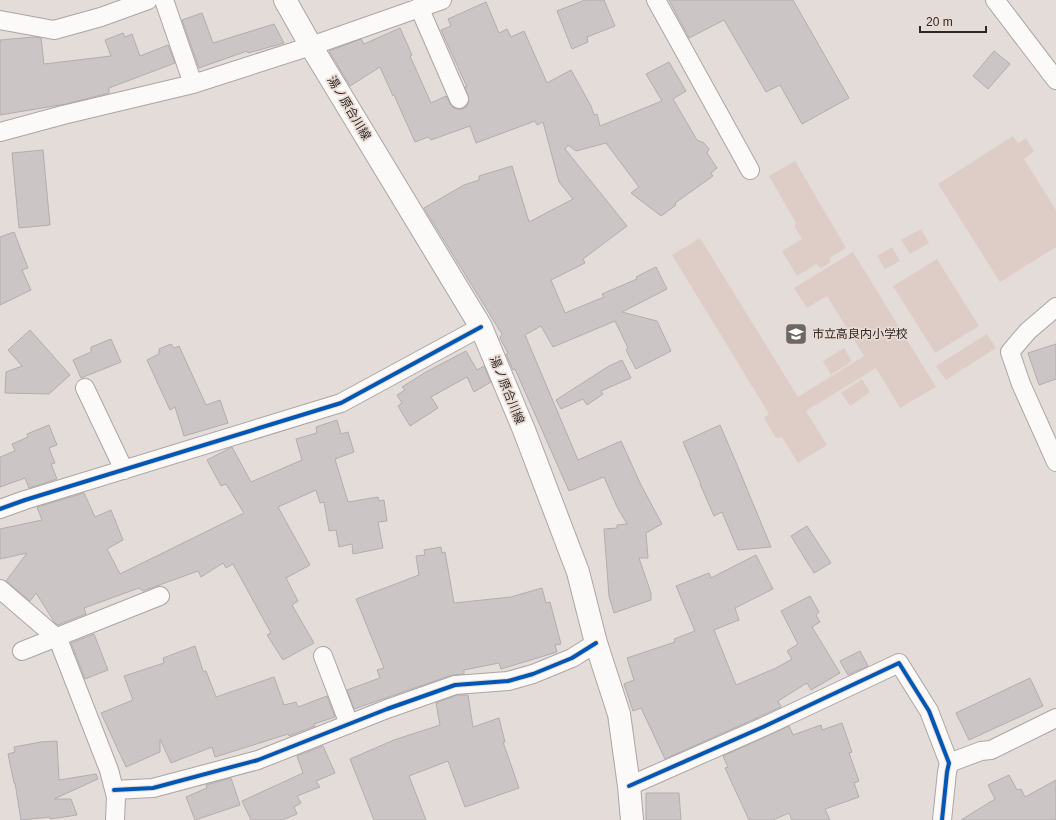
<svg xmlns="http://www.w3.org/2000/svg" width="1056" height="820" font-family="Helvetica,'Noto Sans JP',sans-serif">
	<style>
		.built { fill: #ddcdc6 }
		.building { fill: #cbc5c6; stroke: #b2adae }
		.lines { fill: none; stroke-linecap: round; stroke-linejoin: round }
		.minor-casing { stroke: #aba5a3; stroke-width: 20 }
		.secondary-casing { stroke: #aba5a3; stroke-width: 24 }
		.minor { stroke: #fbfaf9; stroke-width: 18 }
		.secondary { stroke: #fbfaf9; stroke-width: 22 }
		.cycleway-casing { stroke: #e9dbd4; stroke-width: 6 }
		.cycleway { stroke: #0057b8; stroke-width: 4 }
		.labels { text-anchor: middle; stroke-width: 3.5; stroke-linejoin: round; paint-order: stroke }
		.street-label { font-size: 12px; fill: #2d2825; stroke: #e9dbd4 }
		.poi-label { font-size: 12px; fill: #2d2825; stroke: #e9dbd4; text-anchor: start }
	</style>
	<rect width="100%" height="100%" fill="#e4dcd9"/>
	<!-- built -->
	<path class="built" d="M1013,136L1018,143L1026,138L1034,151L1024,159L1056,210V247L1000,282L938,184Z
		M795,161L846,248L829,258L831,262L821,268L816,264L797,276L782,251L802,239L794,226L796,223L769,176Z
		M921,229L929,243L910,254L901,240Z
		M700,238L798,397L864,356L827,296L807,308L794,288L853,252L936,387L900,408L876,368L806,411L827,445L798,463L782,437L776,438L764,418L769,414L672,255Z
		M892,247L900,261L885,269L877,256Z
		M937,259L979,326L935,353L893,286Z
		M987,334L996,348L946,380L936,366Z
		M844,348L852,361L831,375L823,361Z
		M862,379L870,392L850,406L841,393Z"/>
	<!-- building -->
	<path class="building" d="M585,0H604L615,26L587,37L588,42L572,49L557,11Z
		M669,0H793L849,98L802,124L780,85L766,92L724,20L689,38Z
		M486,2L499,33L507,29L511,37L524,31L547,83L571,70L591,106L594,115L597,114L600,126L662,101L646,74L669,62L686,91L673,99L697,140L704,143L709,149L707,153L717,168L711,173L713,176L675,203L676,205L661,216L631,193L639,187L606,143L576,151L568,145L565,149L627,226L583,259L585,263L551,280L565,313L604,297L602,294L637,279L636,277L656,267L667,289L622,312L657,321L671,351L636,369L626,350L628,348L615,321L553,347L541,326L525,335L578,460L621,441L641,485L662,524L646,533L648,558H639L651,593V600L614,613L609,596L604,529L617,528V525L627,524L617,507L604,477L569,491L515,369L513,370L506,354L508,353L500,338L502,334L424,208L464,185L479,180V176L512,166L529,222L573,199L559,182L543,122L537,125L535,121L476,143L470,126L431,140L428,137L415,142L394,95L393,96L380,67L350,86L329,51L361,39L364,44L400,28L412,55L410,56L431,103L446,96L452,107L457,109H463L467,106L469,101L465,87H467L441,30L451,26L448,19Z
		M202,13L213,43L274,24L284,43L248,53L247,51L199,68L182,20Z
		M123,33L125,37L132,34L140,56L168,45L175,63L109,88V93L66,104L0,115V40L34,37L41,38L44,64L111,56L105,40Z
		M994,51L1010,64L988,89L973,76Z
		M43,150L50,225L19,228L12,153Z
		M14,232L28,268L22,270L31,290L0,305V237Z
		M30,330L70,375L49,394L5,393L6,372L22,366L8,350Z
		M111,339L121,362L81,378L73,360L91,352V347Z
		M171,344L174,348L179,346L206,405L220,400L228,423L184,436L175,407L170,410L147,360L159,354V349Z
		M1056,344V379L1039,385L1028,353Z
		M466,351L477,370L484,366L491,382L474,392L467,377L431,397L438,408L410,426L398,406L402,403L397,395L405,390L402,387L426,372Z
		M622,360L631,378L601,391L603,394L587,405L583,399L561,409L556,400L609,366Z
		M337,420L341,434L348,432L354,452L335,459L348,502L378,497L379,501L384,500L387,521L378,522L383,548L353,554L352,544L339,547L336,530L329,531L324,502L320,503L316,490L278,507L310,565L286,578L298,601L292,605L314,643L283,660L267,635L271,633L233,564L226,568L223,563L201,577L198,571L143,591L139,588L84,608L86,614L58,625L55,623L36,593L30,601L6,581L27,553L0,559V529L42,520L37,507L84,493L95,517L111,510L123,540L107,549L120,574L244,513L226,484L221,486L207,460L232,447L251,482L302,460L296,439L317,433L316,427Z
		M49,425L57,445L49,448L55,463L51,464L57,479L29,488L25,478L0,487V457L15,451L12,444L28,437L27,434Z
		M720,425L735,460L771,547L738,550L722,512L714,516L700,484H701L683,442Z
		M807,526L831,563L814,573L791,536Z
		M441,547L442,553L445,552L454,603L511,597L542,588L546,603L550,602L561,644L555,645L557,652L501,669L499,663L464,670V674L452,675L354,709L347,690L380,678L377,670L384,668L356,599L419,575L416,556L425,555L424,550Z
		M756,555L773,589L735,608L739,620L714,630L736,685L776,668L792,659L787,651L798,644L781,611L810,596L819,612L816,615L820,622L812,627L840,673L811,690L807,683L778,701L781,707L665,759L641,708L633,711L624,684L634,680L627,658L675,642L674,639L695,631L676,586L709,573L711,578Z
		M94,634L108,670L85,679L71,643Z
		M195,646L203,671H206L216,697L274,677L284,705L296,702L298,707L327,696L335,717L314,724L315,726L289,736L288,734L215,757L212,747L171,763L160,739V752L126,767L101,713L133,700L124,676L164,663L163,658Z
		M860,651L868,666L848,675L840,661Z
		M1030,678L1043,706L969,740L956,713Z
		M457,695H468L473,727L499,718L505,742H503L519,788L465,807L448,761L409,776L426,820H374L350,759L394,740L440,725L436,703Z
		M842,723L852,752L849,753L859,781L854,783L859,797L825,809L830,820H792L789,813L773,820H749L725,768L728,767L723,756L789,726L793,735L821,725L822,730Z
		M57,741L59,780L96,774L98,779L54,799H71L77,815L50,819V817L21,820L15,783H14L8,754L15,752L14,747L41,742Z
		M323,746L335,773L316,781L320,787L297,796L301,803L294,807L297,814L282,820H251L242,801L303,773L297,756Z
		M1009,775L1017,790L1021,789L1025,797L1056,780V820H961L995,799L988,785Z
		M231,778L240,805L195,820L186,797L207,788L206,785Z
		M646,793H679L681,820H646Z"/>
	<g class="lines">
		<!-- minor casing -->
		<g class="minor-casing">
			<path id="minor" d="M164,0L193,84
				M656,0L750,170
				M995,0L1056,80
				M419,7L459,99
				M0,20L54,30L101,17L148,0
				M0,132L63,115L193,84L311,46L442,0
				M1056,307L1028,331L1010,352L1021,384L1056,462
				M85,388L124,470
				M0,509L25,500L341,403L481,327
				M0,589L58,639L109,770L116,797L115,820
				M22,651L160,596
				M323,656L349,724
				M949,763L981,751L991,750L1056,718
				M629,786L763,727L899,663L929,711L949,763L947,772L942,820
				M114,790L153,788L258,760L387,709L455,685L508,681L533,674L572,658L596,643"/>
		</g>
		<!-- secondary casing -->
		<g class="secondary-casing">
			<path id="secondary" d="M285,0L311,46L481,327L524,430L578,572L596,643L619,714L629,786L632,820"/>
		</g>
		<!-- minor -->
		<use href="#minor" class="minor"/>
		<!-- secondary -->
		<use href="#secondary" class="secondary"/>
		<!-- cycleway casing -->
		<g class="cycleway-casing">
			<path id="cycleway" d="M0,509L25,500L341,403L481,327
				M629,786L763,727L899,663L929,711L949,763L947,772L942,820
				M114,790L153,788L258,760L387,709L455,685L508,681L533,674L572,658L596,643"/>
		</g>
		<!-- cycleway -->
		<use href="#cycleway" class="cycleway"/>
	</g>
	<!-- icons -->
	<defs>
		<g id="school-square" transform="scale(1.15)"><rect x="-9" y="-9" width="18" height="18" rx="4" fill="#6d6764" stroke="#e9dbd4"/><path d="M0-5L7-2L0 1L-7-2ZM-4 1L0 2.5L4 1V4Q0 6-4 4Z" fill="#fff"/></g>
	</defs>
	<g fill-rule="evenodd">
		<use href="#school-square" x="796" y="334"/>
	</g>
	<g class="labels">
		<!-- street labels -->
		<g class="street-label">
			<text transform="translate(349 108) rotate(59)" y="4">湯ノ原合川線</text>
			<text transform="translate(507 390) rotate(68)" y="4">湯ノ原合川線</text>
		</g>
		<!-- poi labels -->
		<g class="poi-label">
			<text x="812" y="338">市立高良内小学校</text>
		</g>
	</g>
	<!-- scale -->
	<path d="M920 26v6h66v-6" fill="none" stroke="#2d2825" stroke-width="2"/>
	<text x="926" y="26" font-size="12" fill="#2d2825" stroke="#e9dbd4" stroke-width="3" paint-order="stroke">20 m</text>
</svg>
